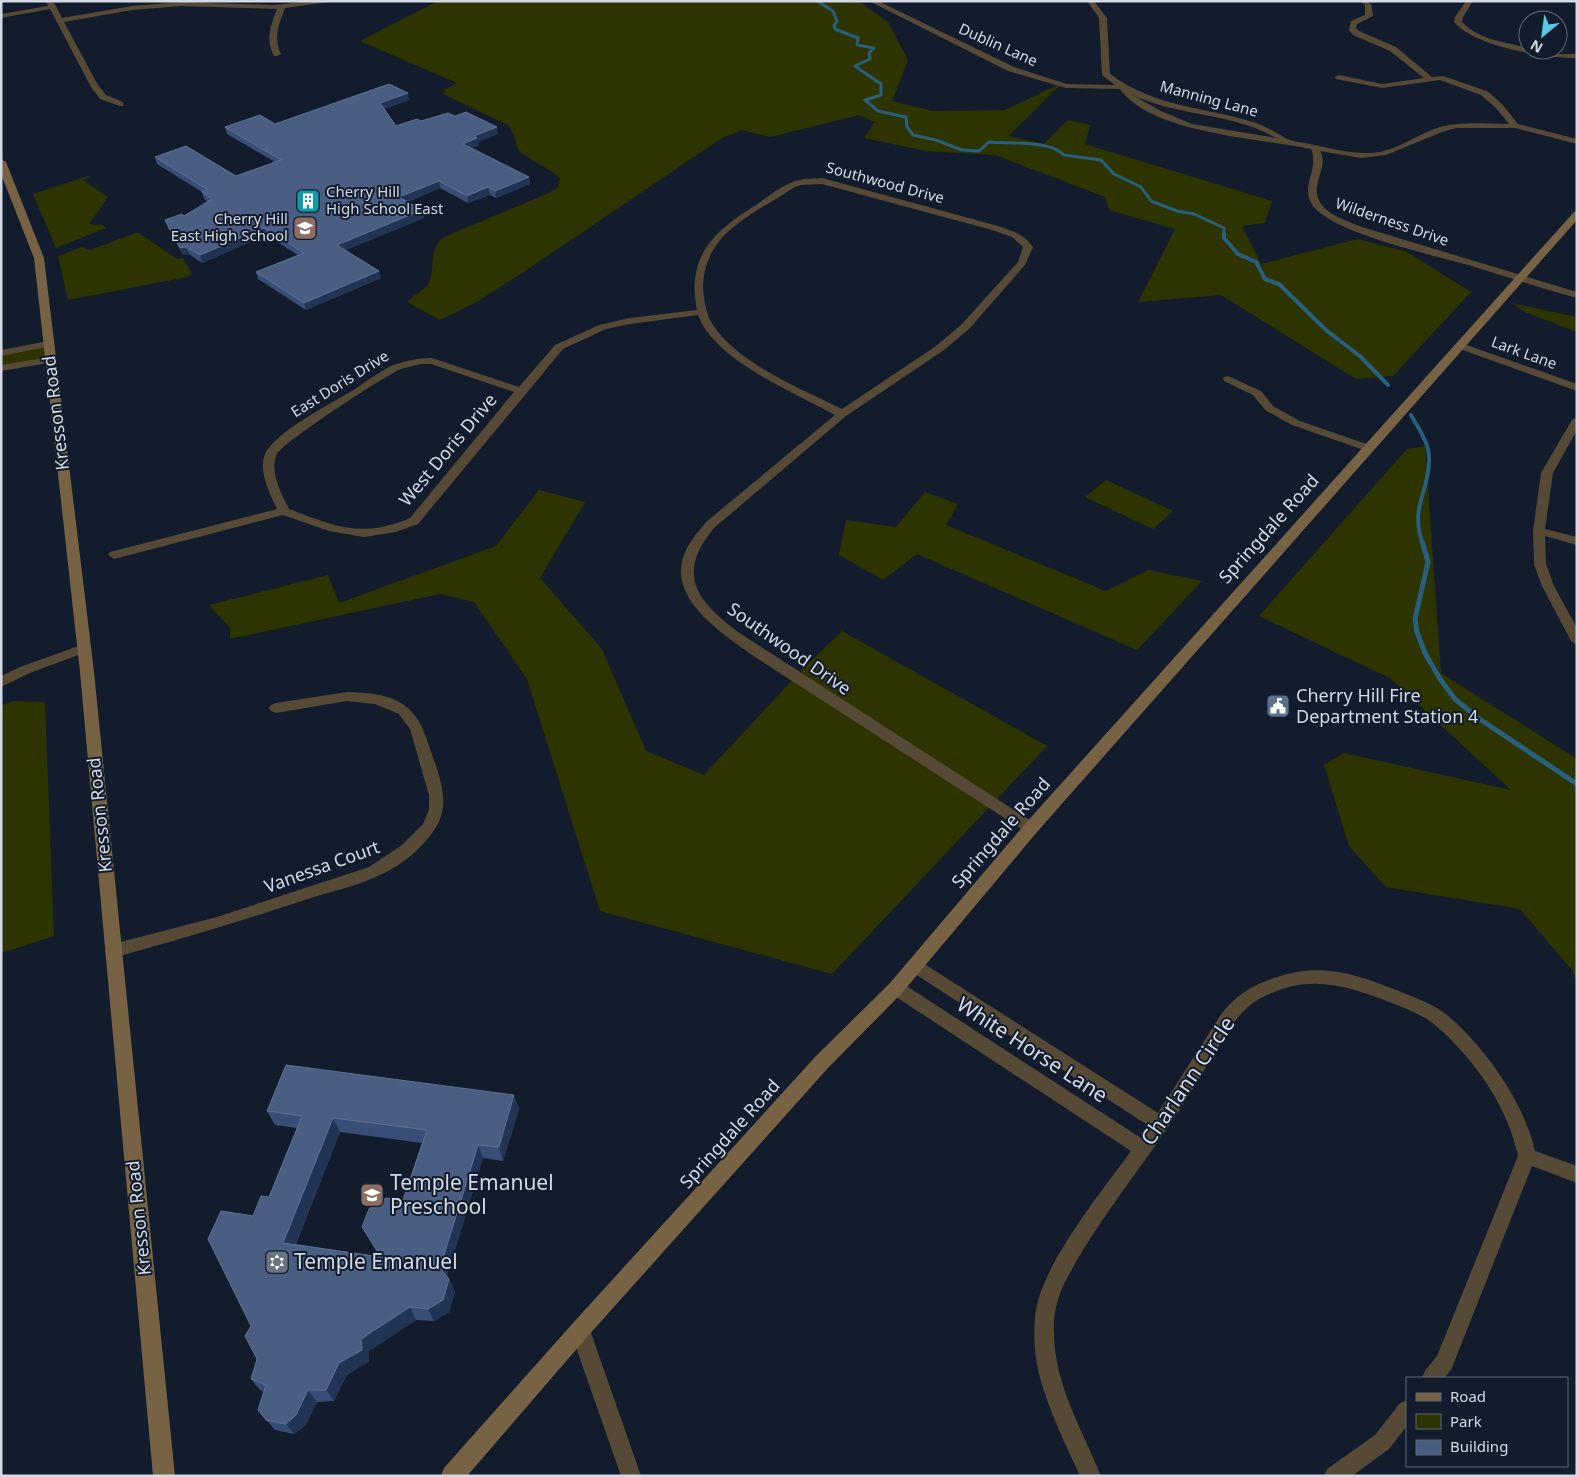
<svg xmlns="http://www.w3.org/2000/svg" width="1578" height="1477" font-family="'Noto Sans',sans-serif">
	<style>
		.green { fill: #2e3400 }
		.lines { fill: none; stroke-linecap: round; stroke-linejoin: round }
		.stream-far2 { stroke: #285f7e; stroke-width: 3 }
		.stream-far1 { stroke: #285f7e; stroke-width: 4 }
		.stream { stroke: #285f7e; stroke-width: 5 }
		.street { fill: #564a36; fill-rule: evenodd }
		.secondary { fill: #776344; fill-rule: evenodd }
		.wall { fill: #394e76; fill-rule: evenodd }
		.shaded-wall { fill: #223454 }
		.building { fill: #495e82; stroke: #5f7192; fill-rule: evenodd }
		.labels { text-anchor: middle; stroke-width: 4; stroke-linejoin: round; paint-order: stroke }
		.far-street-label { font-size: 15px; fill: #d3dae5; stroke: #121c2c }
		.far-poi-label { font-size: 15px; fill: #d3dae5; stroke: #121c2c; text-anchor: start }
		.street-label { font-size: 18px; fill: #d3dae5; stroke: #121c2c }
		.poi-label { font-size: 18px; fill: #d3dae5; stroke: #121c2c; text-anchor: start }
		.near-street-label { font-size: 21px; fill: #d3dae5; stroke: #121c2c }
		.near-poi-label { font-size: 21px; fill: #d3dae5; stroke: #121c2c; text-anchor: start }
	</style>
	<rect width="100%" height="100%" fill="#121c2c"/>
	<!-- green -->
	<path class="green" d="M438,1H859L888,22L908,60L892,101L933,111L1005,110L1062,83L1009,136L1044,144L1068,120L1090,125L1085,144L1272,201L1265,223L1242,226L1261,264L1358,239L1407,252L1471,292L1393,376L1356,379L1221,295L1138,302L1175,229L1109,210L1105,197L995,155L926,151L864,138L875,122L859,115L770,137L742,130L722,138L525,271L475,303L440,320L407,302L428,285C436,269 428,248 444,237L549,193L558,187L560,178L554,173L520,152C514,143 516,134 508,125L443,94L444,90L457,83L360,41Z
		M88,176H90L83,180L108,197L89,224L102,225L106,228L56,248L33,194Z
		M136,233H139L177,259L183,258L192,274L188,277L68,300L58,256L82,247L90,250Z
		M1511,303L1577,317V332L1525,312Z
		M48,344L50,360L1,368V353Z
		M1425,446L1441,673L1577,759V983L1572,970L1520,909L1386,887L1349,846L1324,765L1344,753L1511,790L1390,678L1259,616L1407,449Z
		M1106,480L1173,511L1153,529L1085,497Z
		M539,490L585,502L540,578L602,649L646,751L704,775L795,677L842,631L1047,746L832,974L600,911L527,679L474,602L440,594L230,639V628L209,605L328,575L339,603L496,546Z
		M925,492L958,504L946,525L1106,591L1148,570L1202,581L1137,650L917,554L883,580L839,555L846,520L896,527Z
		M13,701L45,702L54,936L1,953V706Z"/>
	<g class="lines">
		<!-- stream-far2 -->
		<path class="stream-far2" d="M817,1L833,11L837,21L834,26L835,29L858,38L857,45L874,48L869,53L870,59L855,66L881,84V95L865,100L878,111L906,117L907,127L913,135L936,140L962,150L979,151L989,142C1009,144 1050,140 1064,155L1101,160L1114,174L1141,187L1151,201L1177,211L1194,214L1224,228V235"/>
		<!-- stream-far1 -->
		<path class="stream-far1" d="M1224,234V238L1238,254L1256,262L1265,279L1279,284L1326,330L1361,357L1388,385
			M1411,415C1418,428 1429,442 1429,458C1430,492 1410,504 1422,542"/>
		<!-- stream -->
		<path class="stream" d="M1422,541L1428,562L1415,619L1417,632L1425,653L1440,679L1455,699L1478,718L1577,784"/>
		<!-- street -->
		<path class="street" d="M46,1H53L62,18L132,6L181,2L275,5L310,1H336L285,8C279,24 273,38 281,54L277,56H274C265,39 271,25 277,9L181,6L132,10L64,22L98,85L106,95L123,102V106H120L100,99L91,87L50,9L1,18V14L48,6Z
			M869,1H878L1014,67L1067,84L1115,85L1102,75L1099,18L1087,1H1094L1107,18L1110,74C1157,108 1201,106 1253,122C1266,126 1276,133 1287,139C1292,141 1300,142 1305,143C1330,148 1359,157 1384,151C1403,146 1419,134 1437,128C1460,121 1485,124 1509,124L1496,108L1481,95L1440,80L1382,88L1336,79L1335,77L1339,75L1382,84L1424,78L1390,51L1353,35L1349,30L1351,21L1365,15V5L1360,1H1368L1371,4L1373,16L1357,24L1356,28L1359,31L1396,47L1432,77L1443,76L1487,91L1502,104L1518,124L1577,139V144L1515,128H1456L1442,132L1386,155L1361,158L1320,151C1325,160 1322,168 1319,178C1308,209 1339,218 1362,227L1577,292V298C1540,288 1504,276 1468,265C1433,255 1333,233 1313,206C1299,187 1320,169 1311,149C1261,138 1151,134 1120,89L1066,88L1008,71ZM1131,94C1177,117 1232,112 1276,138L1192,124L1161,111Z
			M1466,1H1473L1463,17L1462,22C1479,40 1505,42 1528,48V50L1556,54H1577V58C1545,58 1475,47 1454,22L1455,17Z
			M822,178L998,226C1012,231 1024,234 1033,247L1025,265L969,329L944,350L846,416L714,528C676,574 696,600 738,632L1036,824L1038,828L1036,832L1031,834L1026,832L758,659C729,638 669,602 683,558C687,544 697,533 706,522L835,415C795,393 714,360 698,315L630,324L606,329L563,349L418,524L396,532L364,537L329,531L283,515L114,559L108,555L110,552L277,509C270,494 258,471 265,454C275,432 330,404 352,391C364,383 377,373 391,366C403,361 419,358 432,358L519,387L555,345L599,325L630,318L697,310C686,256 714,231 756,205C769,196 784,183 799,180C806,178 815,179 822,178ZM822,184L992,230L1012,237L1023,247L1018,262L961,325L936,346L842,409C800,388 740,365 713,325C706,315 704,300 703,288C703,271 709,253 721,239C741,217 771,203 795,187L801,185ZM421,364H431L514,392L410,518C361,539 335,526 289,509C281,493 269,471 277,454C282,443 383,377 399,370C406,367 414,366 421,364Z
			M48,341L53,344L52,346L1,356V350Z
			M1461,343L1577,384V391L1457,348V344Z
			M50,357L55,360L54,362L1,371V365Z
			M1228,376L1261,391L1273,406L1300,421L1372,446L1374,448L1368,451L1364,450L1292,425L1265,410L1253,395L1224,381L1223,379L1224,377Z
			M1577,417V430L1553,473L1545,529L1577,537V545L1545,536L1546,564L1554,586L1577,628V645L1571,641L1542,586L1534,564L1533,531L1541,473L1572,420Z
			M84,644L89,645L90,648L89,651L30,673L1,687V676L20,667Z
			M347,692C389,693 415,699 428,743C435,765 450,796 440,819C429,844 404,864 380,875C357,886 329,892 305,900C241,921 178,940 113,958L107,956L105,951L107,946L113,944L217,917L369,867L402,845L423,824L429,810V795L410,729L399,714L375,704L347,701L276,713L271,711L269,708L271,705L276,703Z
			M915,958L1158,1113L1222,1013C1236,995 1253,985 1274,978C1320,962 1353,973 1396,990C1413,997 1432,1003 1447,1015C1485,1047 1524,1102 1535,1151L1577,1166V1183L1532,1166L1451,1370L1444,1378H1422L1425,1371L1437,1356L1518,1156C1508,1107 1474,1058 1435,1025C1423,1015 1407,1009 1392,1003C1344,984 1306,973 1259,999C1235,1013 1223,1041 1209,1062C1197,1083 1184,1103 1171,1123C1135,1176 1093,1227 1064,1284C1057,1299 1053,1315 1054,1332C1054,1384 1082,1429 1101,1476H1080C1065,1443 1048,1409 1039,1374C1034,1353 1033,1331 1036,1310C1044,1262 1102,1191 1131,1151L890,993L888,988L890,983L896,981L902,983L1141,1138L1149,1126L909,970L907,965L909,960Z
			M580,1320L587,1323L590,1330L641,1476H621L570,1330L573,1323Z
			M1407,1400V1426L1389,1449L1352,1476H1324L1327,1469L1375,1435L1400,1403Z"/>
		<!-- secondary -->
		<path class="secondary" d="M1,159L6,162L44,258L94,672L175,1476H153L80,672L34,258L1,174Z
			M1577,211V220L1037,832L902,993L828,1068L587,1337L467,1476H441L444,1468L573,1323L816,1056L890,983L1025,824L1574,212Z"/>
	</g>
	<!-- wall -->
	<path class="wall" d="M409,100L384,109L396,126L421,121L455,116L498,134L478,142L479,145L472,148L529,177L530,184L496,198L490,195L468,203L440,188L407,202L422,210L424,218L345,250L381,278L306,310L258,279L256,272L298,255L266,235L202,263L189,254L183,255L168,228L165,220L184,216L208,202L204,199L202,192L157,164L155,157L236,176L275,162L227,134L225,127L275,124Z
		M514,1095L519,1109L503,1161L483,1158L447,1276L449,1279L455,1292L449,1312L434,1321L416,1320L369,1351V1361L347,1375L334,1401L317,1402L305,1426L294,1434L275,1430L258,1410L264,1392L260,1390L251,1379L257,1359L251,1326L253,1216L269,1197L297,1128L275,1125L267,1111ZM340,1132L422,1143L403,1200L362,1227L380,1257L296,1244Z"/>
	<!-- shaded-wall -->
	<path class="shaded-wall" d="M408,93L409,100L381,110L380,103Z
		M497,127L498,134L478,142L479,145L465,151L463,144L474,136Z
		M529,177L530,184L496,198L495,191Z
		M439,181L440,188L400,204L399,197Z
		M488,187L490,195L468,203L467,196Z
		M422,210L424,218L339,252L337,245Z
		M264,228L266,235L202,263L200,255Z
		M186,247L189,254L183,255L180,248Z
		M379,271L381,278L306,310L304,303Z
		M514,1095L519,1109L503,1161L499,1147Z
		M333,1118L340,1132L291,1255L283,1243Z
		M478,1145L483,1158L446,1280L440,1268Z
		M449,1279L455,1292L449,1312L434,1321L428,1309Z
		M410,1307L416,1320L369,1351V1361L347,1375L334,1401L326,1390L339,1363L361,1339Z
		M308,1390L317,1402L305,1426L294,1434L286,1424Z"/>
	<!-- building -->
	<path class="building" d="M389,84L408,93L380,103L396,126L417,119L421,121L448,113L455,116L466,112L497,127L474,136L477,138L463,144L529,177L495,191L488,187L467,196L439,181L399,197L422,210L337,245L379,271L304,303L256,272L304,253L264,228L200,255L186,247L180,248L165,220L182,214L184,216L212,199L202,192L208,190L155,157L186,146L236,176L281,160L225,127L260,115L275,124Z
		M286,1065L514,1095L499,1147L478,1145L440,1268L449,1279L443,1300L428,1309L410,1307L361,1339L362,1350L339,1363L326,1390H308L296,1415L286,1424L266,1420L258,1410L266,1385L251,1379L257,1359L245,1336L251,1326L208,1239L221,1211L253,1216L261,1196L269,1197L302,1116L267,1111ZM333,1118L427,1130L403,1200L386,1198L369,1209L362,1227L381,1257L283,1243Z"/>
	<!-- icons -->
	<defs>
		<g id="building-square" transform="scale(1.25)"><rect x="-9" y="-9" width="18" height="18" rx="4" fill="#0f9aa8" stroke="#121c2c"/><path d="M-4-6H4V6H1V3H-1V6H-4ZM-2.5-4.3h1.7v1.8h-1.7ZM.8-4.3h1.7v1.8H.8ZM-2.5-1h1.7V.8h-1.7ZM.8-1h1.7V.8H.8Z" fill="#fff"/></g>
		<g id="school-square" transform="scale(1.25)"><rect x="-9" y="-9" width="18" height="18" rx="4" fill="#8d6e63" stroke="#121c2c"/><path d="M0-5L7-2L0 1L-7-2ZM-4 1L0 2.5L4 1V4Q0 6-4 4Z" fill="#fff"/></g>
		<g id="civic-square" transform="scale(1.25)"><rect x="-9" y="-9" width="18" height="18" rx="4" fill="#5c6f8a" stroke="#121c2c"/><path d="M-.6-6.5H3V-4.5H.6V-3L4-1V1h2V6H-6V1h2V-1L-.6-3ZM-1.2 2.5V6h2.4V2.5Z" fill="#fff"/></g>
		<g id="synagogue-square" transform="scale(1.25)"><rect x="-9" y="-9" width="18" height="18" rx="4" fill="#6b7280" stroke="#121c2c"/><path d="M0-6.5L5.6 3.2H-5.6ZM0 6.5L5.6-3.2H-5.6Z" fill="#fff"/></g>
	</defs>
	<g fill-rule="evenodd">
		<use href="#building-square" x="308" y="201"/>
		<use href="#school-square" x="305" y="228"/>
		<use href="#civic-square" x="1278" y="706"/>
		<use href="#school-square" x="372" y="1195"/>
		<use href="#synagogue-square" x="277" y="1262"/>
	</g>
	<g class="labels">
		<!-- far-street labels -->
		<g class="far-street-label">
			<text transform="translate(998 45) rotate(24)" y="5">Dublin Lane</text>
			<text transform="translate(1209 99) rotate(15)" y="5">Manning Lane</text>
			<text transform="translate(885 183) rotate(15)" y="5">Southwood Drive</text>
			<text transform="translate(1392 222) rotate(19)" y="5">Wilderness Drive</text>
			<text transform="translate(1524 353) rotate(20)" y="5">Lark Lane</text>
			<text transform="translate(340 384) rotate(-32)" y="5">East Doris Drive</text>
		</g>
		<!-- far-poi labels -->
		<g class="far-poi-label">
			<text x="326" y="197">Cherry Hill<tspan x="326" dy="17">High School East</tspan></text>
			<text x="288" y="224" text-anchor="end">Cherry Hill<tspan x="288" dy="17">East High School</tspan></text>
		</g>
		<!-- street labels -->
		<g class="street-label">
			<text transform="translate(56 413) rotate(-97)" y="6">Kresson Road</text>
			<text transform="translate(448 450) rotate(-50)" y="6">West Doris Drive</text>
			<text transform="translate(1269 529) rotate(-48)" y="6">Springdale Road</text>
			<text transform="translate(789 649) rotate(35)" y="6">Southwood Drive</text>
			<text transform="translate(100 815) rotate(-96)" y="6">Kresson Road</text>
			<text transform="translate(1001 833) rotate(-49)" y="6">Springdale Road</text>
			<text transform="translate(322 867) rotate(-20)" y="6">Vanessa Court</text>
			<text transform="translate(730 1134) rotate(-48)" y="6">Springdale Road</text>
			<text transform="translate(139 1218) rotate(-96)" y="6">Kresson Road</text>
		</g>
		<!-- poi labels -->
		<g class="poi-label">
			<text x="1296" y="702">Cherry Hill Fire<tspan x="1296" dy="21">Department Station 4</tspan></text>
		</g>
		<!-- near-street labels -->
		<g class="near-street-label">
			<text transform="translate(1032 1050) rotate(33)" y="7">White Horse Lane</text>
			<text transform="translate(1188 1081) rotate(-56)" y="7">Charlann Circle</text>
		</g>
		<!-- near-poi labels -->
		<g class="near-poi-label">
			<text x="390" y="1190">Temple Emanuel<tspan x="390" dy="24">Preschool</tspan></text>
			<text x="294" y="1269">Temple Emanuel</text>
		</g>
	</g>
	<!-- border -->
	<rect width="1578" height="1477" fill="none" stroke="#d3dae5" stroke-width="5"/>
	<!-- legend -->
	<rect x="1406" y="1377" width="162" height="90" fill="#121c2c" stroke="#5f6876"/>
	<rect x="1416" y="1393" width="25" height="8" fill="#776344" stroke="#5f6876"/>
	<text x="1450" y="1402" font-size="15" fill="#d3dae5">Road</text>
	<rect x="1416" y="1414" width="25" height="15" fill="#2e3400" stroke="#5f6876"/>
	<text x="1450" y="1427" font-size="15" fill="#d3dae5">Park</text>
	<rect x="1416" y="1440" width="25" height="15" fill="#495e82" stroke="#5f6876"/>
	<text x="1450" y="1452" font-size="15" fill="#d3dae5">Building</text>
	<!-- north arrow -->
	<g transform="translate(1543 35) rotate(209)"><circle r="24" fill="#121c2c" stroke="#5f6876"/>
	<path d="M0-4L9 19L0 12L-9 19Z" fill="#58c8e4"/>
	<text y="-8" font-size="14" font-weight="bold" text-anchor="middle" fill="#d3dae5">N</text>
	</g>
</svg>
